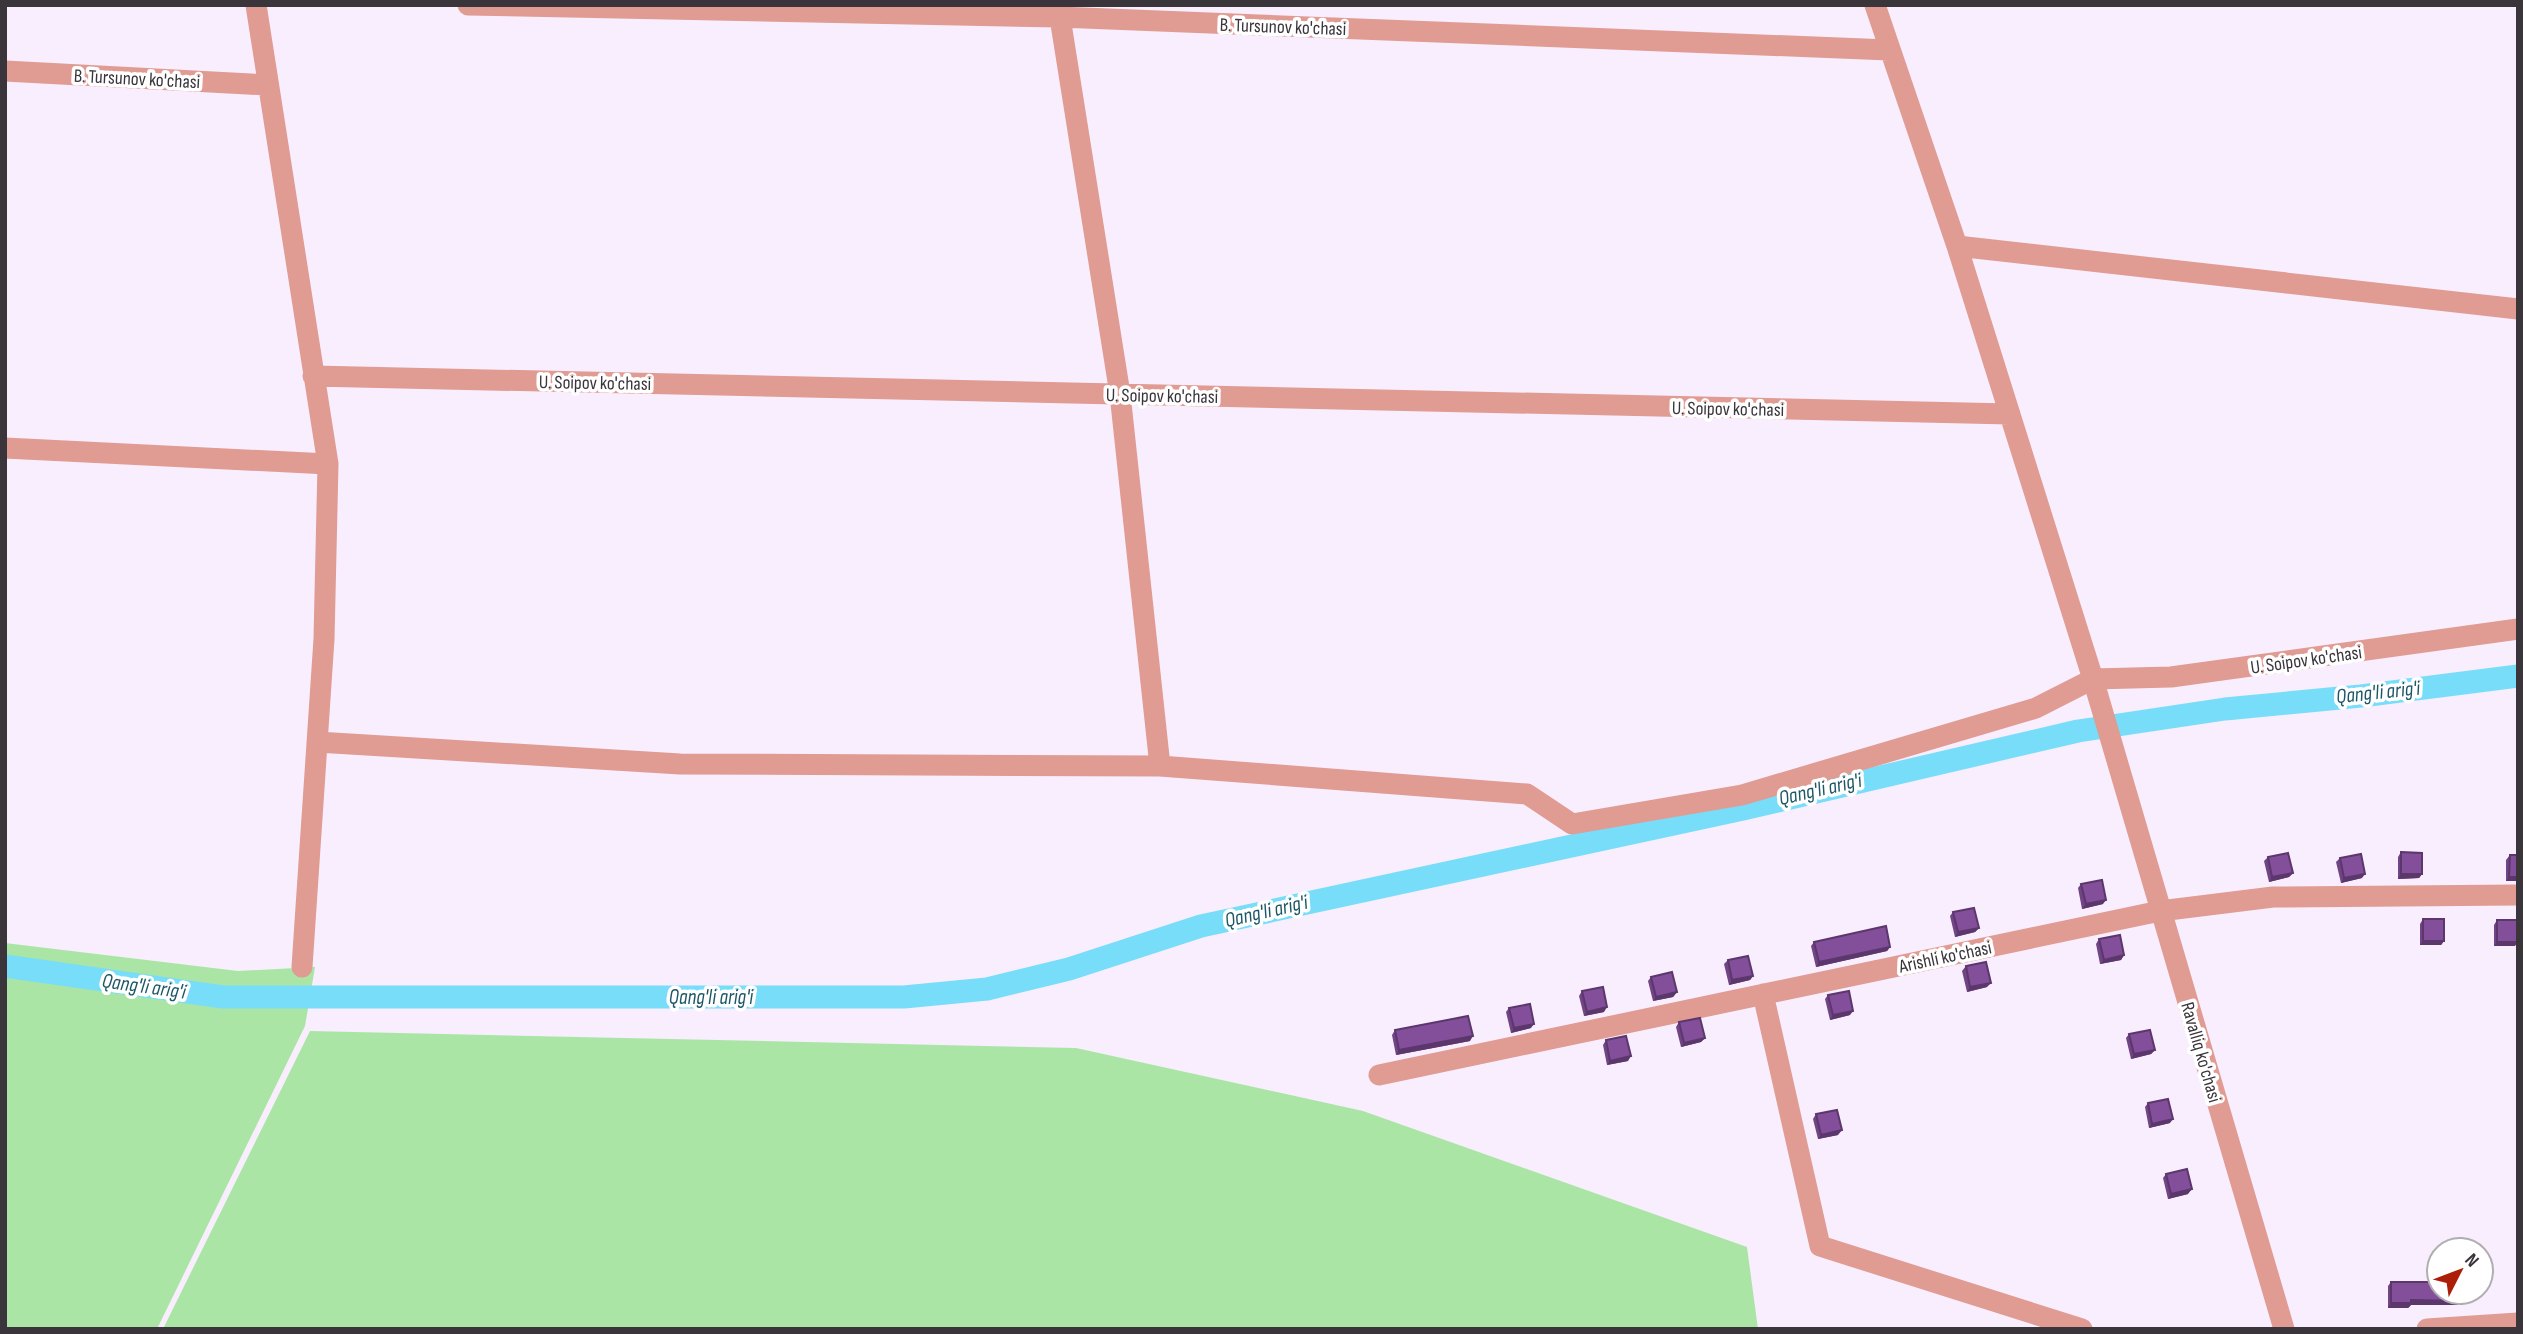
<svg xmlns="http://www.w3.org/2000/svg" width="2523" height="1334" font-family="'Sofia Sans Condensed',sans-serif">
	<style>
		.green { fill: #abe5a5 }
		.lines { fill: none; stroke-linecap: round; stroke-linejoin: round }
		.canal { stroke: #77ddf9; stroke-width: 23 }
		.minor { stroke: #e09b92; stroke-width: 21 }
		.wall { fill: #714485 }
		.shaded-wall { fill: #5c376c }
		.building { fill: #834f9b; stroke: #5c376c; stroke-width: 2 }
		.labels { text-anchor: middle; stroke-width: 7; stroke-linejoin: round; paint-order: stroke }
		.street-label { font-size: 19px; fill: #39353b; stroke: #fff }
		.water-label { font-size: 21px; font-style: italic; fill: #1d5766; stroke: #fff }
	</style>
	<rect width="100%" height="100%" fill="#f8eefe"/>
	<!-- green -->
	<path class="green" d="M5,943L238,971L315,967L305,1026L157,1329H5Z
		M310,1031L1076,1048L1363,1111L1747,1247L1758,1329H163Z"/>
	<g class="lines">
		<!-- canal -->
		<path class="canal" d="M5,966L223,997H904L987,989L1069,969L1201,926L1743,809L2078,731L2225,709L2361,696L2518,676"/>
		<!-- minor -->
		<path class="minor" d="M256,5L328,464L324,639L302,967
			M468,5L1059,17L1889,50
			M1875,5L1957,246L2093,679L2284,1329
			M5,71L268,85
			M1957,246L2518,309
			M313,376L2010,414
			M5,448L328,464
			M317,742L680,764L1160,766L1120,394L1058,5
			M1160,766L1527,794L1572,824L1742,795L2036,708L2093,679L2171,677L2518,629
			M1763,994L1820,1246L2082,1329
			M1379,1075L2160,911L2273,897L2518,895
			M2427,1329L2518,1323"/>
	</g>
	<!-- wall -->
	<path class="wall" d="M2401,852L2422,874L2419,878L2398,879V857Z
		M2510,855L2518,881H2506V860Z
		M2268,857L2293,873L2289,877L2269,882L2264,861Z
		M2340,858L2362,878L2341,883L2336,862Z
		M2081,884L2103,904L2082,909L2078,888Z
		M1953,912L1979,928L1975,932L1955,937L1950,916Z
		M2423,919L2444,941L2441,945H2420V924Z
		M2497,920L2515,946H2494V925Z
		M2099,939L2124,955L2121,960L2100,964L2096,944Z
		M1814,942L1890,947L1887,951L1816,967L1811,946Z
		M1728,960L1753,976L1750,980L1729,985L1724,964Z
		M1966,966L1987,987L1967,992L1962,971Z
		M1651,977L1677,992L1673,997L1653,1001L1648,981Z
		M1582,991L1604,1012L1584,1016L1579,996Z
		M1828,995L1850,1015L1830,1020L1825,999Z
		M1509,1008L1531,1028L1511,1033L1506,1012Z
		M1679,1022L1705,1038L1701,1042L1681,1047L1676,1027Z
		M1395,1030L1470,1041L1396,1055L1392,1035Z
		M2129,1034L2155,1050L2151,1054L2131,1059L2126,1038Z
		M1606,1040L1628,1061L1607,1065L1603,1045Z
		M2148,1103L2170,1123L2149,1128L2145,1107Z
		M1816,1114L1838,1135L1818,1139L1813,1119Z
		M2166,1174L2188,1194L2168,1199L2163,1178Z
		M2391,1282L2465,1301L2462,1305H2411L2408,1308H2388V1286Z"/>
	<!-- shaded-wall -->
	<path class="shaded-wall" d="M2293,873L2289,877L2269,882L2272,877Z
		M2365,874L2362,878L2341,883L2344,878Z
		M2401,874H2422L2419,878L2398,879Z
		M2509,877H2518V881H2506Z
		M2106,900L2103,904L2082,909L2086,904Z
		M1979,928L1975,932L1955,937L1958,932Z
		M2423,941H2444L2441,945H2420Z
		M2497,942H2518L2515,946H2494Z
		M1890,947L1887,951L1816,967L1819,962Z
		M2124,955L2121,960L2100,964L2104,960Z
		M1753,976L1750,980L1729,985L1732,980Z
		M1991,983L1987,987L1967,992L1970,987Z
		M1677,992L1673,997L1653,1001L1656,997Z
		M1607,1007L1604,1012L1584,1016L1587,1012Z
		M1853,1011L1850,1015L1830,1020L1833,1015Z
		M1534,1024L1531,1028L1511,1033L1514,1028Z
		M1473,1036L1470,1041L1396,1055L1399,1050Z
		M1705,1038L1701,1042L1681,1047L1684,1043Z
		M2155,1050L2151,1054L2131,1059L2134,1054Z
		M1631,1056L1628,1061L1607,1065L1610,1061Z
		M2173,1119L2170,1123L2149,1128L2152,1124Z
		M1842,1130L1838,1135L1818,1139L1821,1135Z
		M2192,1189L2188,1194L2168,1199L2171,1194Z
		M2411,1300L2465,1301L2462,1305H2411L2408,1308H2388L2391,1303Z"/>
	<!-- building -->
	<path class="building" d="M2401,852L2422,853V874H2401Z
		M2288,853L2293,873L2272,877L2268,857Z
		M2361,854L2365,874L2344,878L2340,858Z
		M2510,855H2518V877H2509Z
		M2102,880L2106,900L2086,904L2081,884Z
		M1974,908L1979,928L1958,932L1953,912Z
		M2423,919H2444V941H2423Z
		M2497,920H2518V942H2497Z
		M1886,926L1890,947L1819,962L1814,942Z
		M2120,935L2124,955L2104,960L2099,939Z
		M1748,956L1753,976L1732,980L1728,960Z
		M1986,962L1991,983L1970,987L1966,966Z
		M1672,972L1677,992L1656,997L1651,977Z
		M1603,987L1607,1007L1587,1012L1582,991Z
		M1849,991L1853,1011L1833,1015L1828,995Z
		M1530,1004L1534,1024L1514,1028L1509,1008Z
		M1468,1016L1473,1036L1399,1050L1395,1030Z
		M1700,1018L1705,1038L1684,1043L1679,1022Z
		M2150,1030L2155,1050L2134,1054L2129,1034Z
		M1626,1036L1631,1056L1610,1061L1606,1040Z
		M2168,1099L2173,1119L2152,1124L2148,1103Z
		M1837,1110L1842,1130L1821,1135L1816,1114Z
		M2187,1169L2192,1189L2171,1194L2166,1174Z
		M2391,1282H2439V1292H2465V1301L2411,1300V1303H2391Z"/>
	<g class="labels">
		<!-- street labels -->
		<g class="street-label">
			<text transform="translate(1283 26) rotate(2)" y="7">B. Tursunov ko'chasi</text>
			<text transform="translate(137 78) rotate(3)" y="7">B. Tursunov ko'chasi</text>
			<text transform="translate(595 382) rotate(1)" y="7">U. Soipov ko'chasi</text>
			<text transform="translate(1162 395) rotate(1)" y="7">U. Soipov ko'chasi</text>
			<text transform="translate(1728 408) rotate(1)" y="7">U. Soipov ko'chasi</text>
			<text transform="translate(2306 659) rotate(-8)" y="7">U. Soipov ko'chasi</text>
			<text transform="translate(1945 956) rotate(-12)" y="7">Arishli ko'chasi</text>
			<text transform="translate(2202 1052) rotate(74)" y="7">Ravalliq ko'chasi</text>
		</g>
		<!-- water labels -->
		<g class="water-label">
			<text transform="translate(2378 692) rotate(-6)" y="7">Qang'li arig'i</text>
			<text transform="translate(1820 789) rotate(-13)" y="7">Qang'li arig'i</text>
			<text transform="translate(1266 911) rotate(-13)" y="7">Qang'li arig'i</text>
			<text transform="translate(144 986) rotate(8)" y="7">Qang'li arig'i</text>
			<text x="711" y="1004">Qang'li arig'i</text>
		</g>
	</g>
	<!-- border -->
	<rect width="2523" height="1334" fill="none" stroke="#39353b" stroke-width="14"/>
	<!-- north arrow -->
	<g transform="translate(2460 1271) rotate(48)"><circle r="33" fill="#ffffff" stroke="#b0aeb1" stroke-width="2"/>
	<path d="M0-5L12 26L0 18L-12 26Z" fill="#ad1e09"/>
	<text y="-10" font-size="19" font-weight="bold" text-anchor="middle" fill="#39353b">N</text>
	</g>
</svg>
